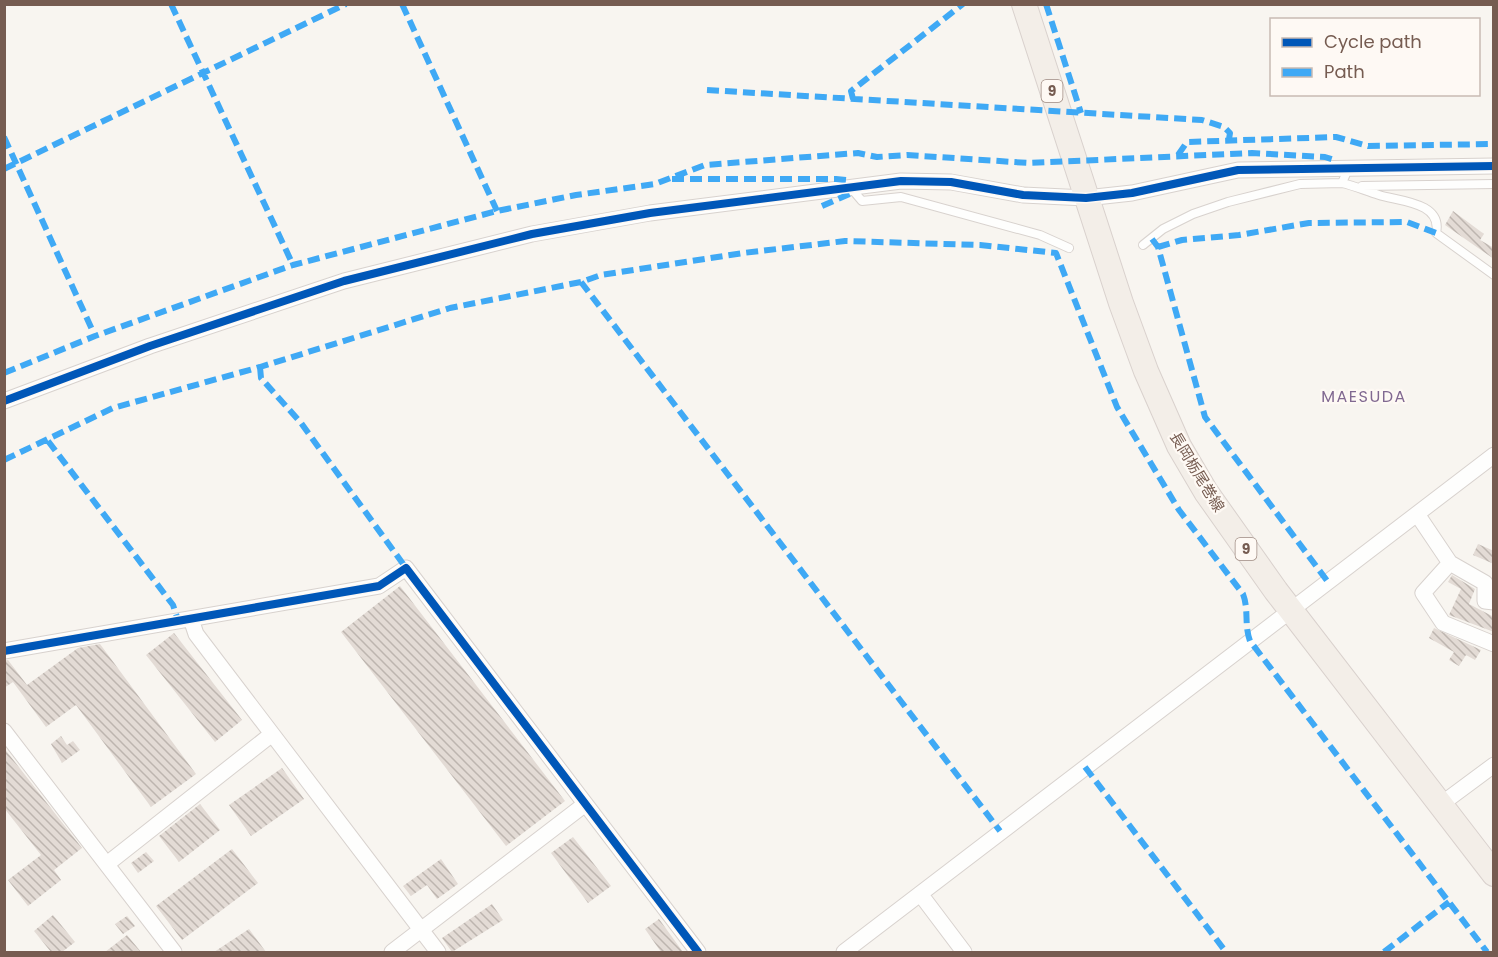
<svg xmlns="http://www.w3.org/2000/svg" width="1498" height="957" font-family="Poppins,'Noto Sans JP',sans-serif">
	<style>
		.building { fill: url(#building-back-hatch) }
		.lines { fill: none; stroke-linecap: round; stroke-linejoin: round }
		.lane-casing { stroke: #d8d2ce; stroke-width: 10 }
		.street-casing { stroke: #d8d2ce; stroke-width: 17 }
		.primary-casing { stroke: #d9d1cd; stroke-width: 26 }
		.lane { stroke: #fefefd; stroke-width: 8 }
		.street { stroke: #fefefd; stroke-width: 15 }
		.primary { stroke: #f3eee8; stroke-width: 24 }
		.quiet { stroke: #3fa9f5; stroke-width: 6; stroke-dasharray: 12 6; stroke-linecap: butt }
		.cycleway-casing { stroke: #fef9f4; stroke-width: 11 }
		.cycleway { stroke: #0057b8; stroke-width: 8 }
		.labels { text-anchor: middle; stroke-width: 4.5; stroke-linejoin: round; paint-order: stroke }
		.shield { fill: #fef9f4; stroke: #9f8b82; stroke-width: 1.5 }
		.shield-label { font-size: 14px; font-weight: bold; fill: #765c51 }
		.street-label { font-size: 15px; fill: #765c51; stroke: #fef9f4 }
		.neighbourhood-label { font-size: 16px; letter-spacing: 1.5px; fill: #816991; stroke: #fef9f4 }
	</style>
	<defs>
		<pattern id="building-back-hatch" width="6" height="6" patternUnits="userSpaceOnUse" patternTransform="scale(1.5)"><rect width="6" height="6" fill="#e3dbd5"/><path d="M-1 5l2 2M0 0l6 6M5-1l2 2" fill="none" stroke="#bdb5af"/></pattern>
	</defs>
	<rect width="100%" height="100%" fill="#f8f5f0"/>
	<!-- building -->
	<path class="building" d="M1453,211L1484,234L1480,240L1494,248V259L1445,225Z
		M1478,544L1494,551V564L1473,555Z
		M1452,575L1475,589L1469,604L1494,617V632L1449,615L1461,589L1448,582Z
		M400,586L565,801L506,846L341,632Z
		M1434,628L1481,650L1475,660L1466,655L1459,666L1449,660L1454,652L1429,638Z
		M174,633L242,720L215,742L146,655Z
		M100,644L196,774L151,807L76,705L46,727L13,682L4,688V661L8,660L27,685L78,648Z
		M61,736L67,745L73,741L80,750L62,763L51,744Z
		M4,748L82,848L54,870L61,880L28,906L8,880L41,855L4,808Z
		M282,768L304,799L251,836L229,805Z
		M200,804L220,830L179,862L159,836Z
		M573,837L611,886L588,903L551,853Z
		M232,849L258,883L182,940L156,906Z
		M146,852L154,861L138,873L131,863Z
		M441,859L458,884L437,899L427,885L411,896L403,886Z
		M492,904L503,920L452,952L442,938Z
		M53,915L75,942L62,952H51L34,931Z
		M127,916L135,926L123,934L115,924Z
		M659,919L683,952H661L645,929Z
		M249,929L266,952H214Z
		M127,935L141,952H105Z"/>
	<g class="lines">
		<!-- lane casing -->
		<g class="lane-casing">
			<path id="lane" d="M1342,183C1355,186 1366,191 1379,195C1398,201 1443,202 1436,233L1494,275
				M1362,186L1494,184
				M851,188L862,201L901,197L1040,235L1069,248
				M1143,245L1163,229L1193,214L1228,202L1300,184L1342,183L1348,169"/>
		</g>
		<!-- street casing -->
		<g class="street-casing">
			<path id="street" d="M4,401L150,346L344,281L532,234L650,213L901,181L951,182L1023,195L1086,198L1132,193L1238,170L1494,166
				M1417,514L1450,563L1485,583V601L1494,602
				M1450,563L1423,593L1443,623L1494,644
				M191,619L196,634L438,952
				M4,651L379,586L406,568L698,952
				M4,731L174,952
				M1440,805L1494,765
				M107,864L272,734
				M921,895L964,952
				M392,952L584,805
				M844,952L1494,455"/>
		</g>
		<!-- primary casing -->
		<g class="primary-casing">
			<path id="primary" d="M1024,4L1121,303L1146,371L1179,446L1206,492L1276,591L1494,874"/>
		</g>
		<!-- lane -->
		<use href="#lane" class="lane"/>
		<!-- street -->
		<use href="#street" class="street"/>
		<!-- primary -->
		<use href="#primary" class="primary"/>
		<!-- quiet -->
		<path class="quiet" d="M171,4L293,265
			M402,4L497,211
			M1046,4L1081,113
			M707,90L1202,120L1224,127L1230,133L1229,139
			M853,99L851,91L963,4
			M4,137L95,336
			M1178,155L1187,142L1336,137L1368,146L1494,144
			M4,169L346,4
			M672,179H836L847,180L850,187
			M822,206L854,192
			M1152,239L1158,247L1205,417L1328,582
			M1158,247L1182,240L1239,235L1309,223L1407,222L1436,233
			M581,282L1000,831
			M260,367L261,378L301,423L406,568
			M4,373L95,336L293,265L497,211L576,195L655,184L705,165L858,153L877,157L907,155L1029,163L1252,153L1325,157L1334,160L1335,167
			M48,441L173,605L178,620
			M4,460L113,408L260,367L450,308L581,282L601,275L743,253L845,241L980,245L1056,253L1117,407L1179,510L1243,594C1249,610 1244,625 1250,641L1487,952
			M1085,767L1226,952
			M1384,952L1449,902"/>
		<!-- cycleway casing -->
		<g class="cycleway-casing">
			<path id="cycleway" d="M4,401L150,346L344,281L532,234L650,213L901,181L951,182L1023,195L1086,198L1132,193L1238,170L1494,166
				M4,651L379,586L406,568L698,952"/>
		</g>
		<!-- cycleway -->
		<use href="#cycleway" class="cycleway"/>
	</g>
	<g class="labels">
		<!-- shield labels -->
		<g class="shield">
			<rect x="1041.5" y="80" width="21" height="22" rx="4.5"/>
			<rect x="1235.5" y="538" width="21" height="22" rx="4.5"/>
		</g>
		<g class="shield-label">
			<text x="1052" y="96">9</text>
			<text x="1246" y="554">9</text>
		</g>
		<!-- street labels -->
		<g class="street-label">
			<text transform="translate(1197 472) rotate(59)" y="5">長岡栃尾巻線</text>
		</g>
		<!-- neighbourhood labels -->
		<g class="neighbourhood-label">
			<text x="1364" y="402">MAESUDA</text>
		</g>
	</g>
	<!-- border -->
	<rect width="1498" height="957" fill="none" stroke="#765c51" stroke-width="12"/>
	<!-- legend -->
	<rect x="1270" y="18" width="210" height="78" fill="#fef9f4" stroke="#c8bab3" stroke-width="1.5"/>
	<rect x="1282" y="38" width="30" height="9" fill="#0057b8" stroke="#c8bab3" stroke-width="1.5"/>
	<text x="1324" y="48" font-size="18" fill="#765c51">Cycle path</text>
	<rect x="1282" y="68" width="30" height="9" fill="#3fa9f5" stroke="#c8bab3" stroke-width="1.5"/>
	<text x="1324" y="78" font-size="18" fill="#765c51">Path</text>
</svg>
